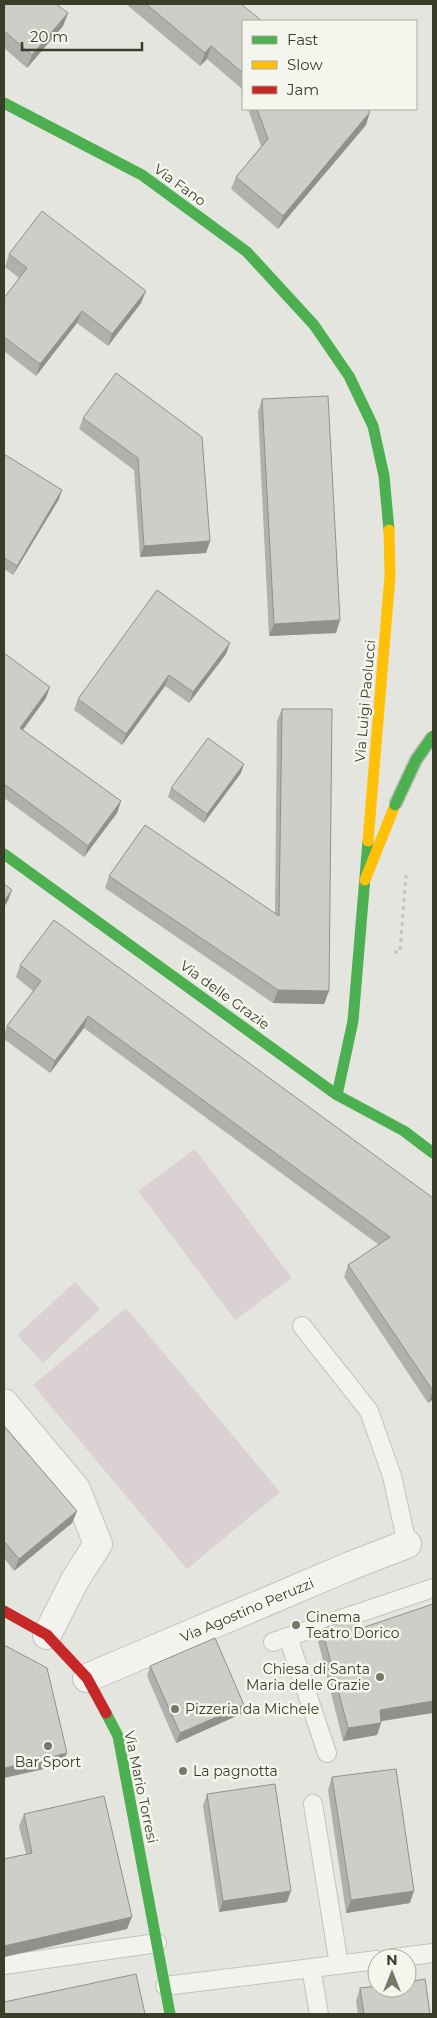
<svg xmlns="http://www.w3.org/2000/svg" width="437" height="2018" font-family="Montserrat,sans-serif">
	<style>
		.garden { fill: #dbd0d4 }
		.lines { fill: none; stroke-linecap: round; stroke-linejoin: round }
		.lane-casing { stroke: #c3c3be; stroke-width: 20 }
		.street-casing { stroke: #c3c3be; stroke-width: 30 }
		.path { stroke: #c4c5bf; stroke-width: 3; stroke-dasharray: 4 4; stroke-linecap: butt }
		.lane { stroke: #f2f2ef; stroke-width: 18 }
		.street { stroke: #f2f2ef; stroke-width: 28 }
		.fast { stroke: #4caf50; stroke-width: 11 }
		.slow { stroke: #ffc107; stroke-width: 11 }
		.jam { stroke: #c62828; stroke-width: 11 }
		.fast-bridge-casing { stroke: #b8bab2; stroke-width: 14; stroke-linecap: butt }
		.fast-bridge { stroke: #4caf50; stroke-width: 11 }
		.wall { fill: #b0b1ac }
		.shaded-wall { fill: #90908c }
		.building { fill: #cdcec8; stroke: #90908c }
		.poi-dot { fill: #757967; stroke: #f4f5ed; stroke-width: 2 }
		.labels { text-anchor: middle; stroke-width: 5; stroke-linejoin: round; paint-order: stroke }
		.street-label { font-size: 14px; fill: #393f26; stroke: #f4f5ed }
		.poi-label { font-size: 14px; fill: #393f26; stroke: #f4f5ed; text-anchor: start }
	</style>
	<rect width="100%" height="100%" fill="#e5e5e0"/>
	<!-- garden -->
	<path class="garden" d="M195,1149L292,1278L235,1320L138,1191Z
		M75,1282L100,1309L43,1363L17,1335Z
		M126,1308L280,1492L187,1569L33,1385Z"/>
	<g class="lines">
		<!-- lane casing -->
		<g class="lane-casing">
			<path id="lane" d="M302,1326L369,1411L392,1476L407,1544
				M288,1637L327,1753
				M273,1642L433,1588
				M313,1804L339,1965
				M393,1958L433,1953
				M4,1965L157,1943
				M311,1968L319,2014
				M165,1986L377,1960"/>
		</g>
		<!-- street casing -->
		<g class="street-casing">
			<path id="street" d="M4,1403L76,1489L98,1544L75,1580L47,1635
				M87,1678L350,1566L407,1544"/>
		</g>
		<!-- path -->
		<path class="path" d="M394,952H400L406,875"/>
		<!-- lane -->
		<use href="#lane" class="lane"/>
		<!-- street -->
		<use href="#street" class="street"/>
		<!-- fast -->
		<path class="fast" d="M4,103L142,175L247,252L314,325L349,376L373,426L384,476L389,530
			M4,854L337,1095L404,1131L433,1153
			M337,1095L353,1021L368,841
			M106,1713L118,1736L170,2014"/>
		<!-- slow -->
		<path class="slow" d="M368,841L390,576L389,530
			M365,880L395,805"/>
		<!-- jam -->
		<path class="jam" d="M4,1611L47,1635L87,1678L106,1713"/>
		<!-- fast-bridge casing -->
		<g class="fast-bridge-casing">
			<path id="fast-bridge" d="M395,805L416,760L433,736"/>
		</g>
		<!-- fast-bridge -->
		<use href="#fast-bridge" class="fast-bridge"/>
	</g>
	<!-- wall -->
	<path class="wall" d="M4,4L68,13L63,26L27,68L4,48Z
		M126,4H241L243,21V94L241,88L207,59L200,66Z
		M248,109H366V125L278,229L231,189L236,177L261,146Z
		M9,254L141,303L108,346L77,323L36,376L4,351V298L19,278L5,267Z
		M116,373L210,541L206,553L140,557L134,470L79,429L83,418Z
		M262,399L340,620L336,633L269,636L258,412Z
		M4,454L59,499L13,575L4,569Z
		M4,653L46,698L23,730L121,801L117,813L84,857L4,798Z
		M226,654L189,703L165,686L122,745L74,710L78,699Z
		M282,709L329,991L324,1004L273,1003L105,888L109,876L275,913L277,721Z
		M241,773L204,823L168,797L171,788Z
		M20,965L433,1198V1399L428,1403L344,1277L348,1265L379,1245L84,1028L50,1073L4,1039V1035L7,1026L33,991L16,977Z
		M4,1426L77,1511L72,1523L14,1571L4,1558Z
		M322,1629L381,1722L377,1735L343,1741L318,1641Z
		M150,1666L244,1705L241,1714L176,1743L147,1676Z
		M332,1777L410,1903L346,1913L328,1790Z
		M207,1794L287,1902L219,1912L203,1806Z
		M24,1814L127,1929L4,1957V1859L26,1854L19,1826Z
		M360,1988L430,2014H358L356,2001Z"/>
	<!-- shaded-wall -->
	<path class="shaded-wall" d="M68,13L63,26L27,68L32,55Z
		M211,46L207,59L200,66L205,53Z
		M370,112L366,125L278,229L283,216Z
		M146,291L141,303L108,346L112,334Z
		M82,311L77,323L36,376L40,364Z
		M62,490L59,499L13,575L17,566Z
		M210,541L206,553L140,557L144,546Z
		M340,620L336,633L269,636L274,624Z
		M230,643L226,654L189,703L193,692Z
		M169,675L165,686L122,745L126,734Z
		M50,687L46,698L16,739L20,728Z
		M244,764L241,773L204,823L207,814Z
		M121,801L117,813L84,857L88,846Z
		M12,890L8,901L4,907V901Z
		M278,990L329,991L324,1004L273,1003Z
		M88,1016L84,1028L50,1073L55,1061Z
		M433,1390V1399L428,1403L433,1391Z
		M77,1511L72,1523L14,1571L19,1559Z
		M433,1701V1713L376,1722L380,1710Z
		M244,1705L241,1714L176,1743L180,1733Z
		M381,1723L377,1735L343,1741L348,1728Z
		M67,1753L62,1765L4,1778V1770L5,1768Z
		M291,1891L287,1902L219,1912L223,1901Z
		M414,1891L410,1903L346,1913L351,1900Z
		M132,1917L127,1929L4,1957V1946Z"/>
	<!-- building -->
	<path class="building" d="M4,4H56L68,13L32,55L4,31Z
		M146,4H241L262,21H243V73L211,46L205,53Z
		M257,109H366L370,112L283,216L236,177L268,139Z
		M42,211L146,291L112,334L82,311L40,364L4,337V298L27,268L9,254Z
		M116,373L202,437L210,541L144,546L138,458L83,418Z
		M328,396L340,620L274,624L262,399Z
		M4,454L62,490L17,566L4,558Z
		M157,590L230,643L193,692L169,675L126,734L78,699Z
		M4,653L50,687L20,728L121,801L88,846L4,784Z
		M282,709H332L329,991L278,990L109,876L145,825L279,916Z
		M208,738L244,764L207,814L171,788Z
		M4,884L12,890L4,901Z
		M54,920L433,1198V1391L348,1265L390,1237L88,1016L55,1061L7,1026L41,981L20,965Z
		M4,1426L77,1511L19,1559L4,1541Z
		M433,1604V1701L380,1710L381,1723L348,1728L322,1629L355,1617L359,1629Z
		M215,1638L244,1705L180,1733L150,1666Z
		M4,1645L47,1668L67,1753L5,1768L4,1763Z
		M396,1769L414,1891L351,1900L332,1777Z
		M275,1784L291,1891L223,1901L207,1794Z
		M104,1796L132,1917L4,1946V1859L32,1853L24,1814Z
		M136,1974L145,2014H4V2002Z
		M425,1979L430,2014H364L360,1988L377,1986V1988H407V1982Z"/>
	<!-- markers -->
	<g class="poi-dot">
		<circle cx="296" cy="1625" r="5"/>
		<circle cx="380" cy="1677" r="5"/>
		<circle cx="175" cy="1709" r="5"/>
		<circle cx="48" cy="1746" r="5"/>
		<circle cx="183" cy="1771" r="5"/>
	</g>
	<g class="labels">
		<!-- street labels -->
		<g class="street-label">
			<text transform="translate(180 185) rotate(36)" y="5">Via Fano</text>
			<text transform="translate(365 701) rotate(-85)" y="5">Via Luigi Paolucci</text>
			<text transform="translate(225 995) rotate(36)" y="5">Via delle Grazie</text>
			<text transform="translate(247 1610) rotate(-23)" y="5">Via Agostino Peruzzi</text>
			<text transform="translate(141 1787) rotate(78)" y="5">Via Mario Torresi</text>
		</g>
		<!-- poi labels -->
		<g class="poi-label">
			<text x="306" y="1622">Cinema<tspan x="306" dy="16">Teatro Dorico</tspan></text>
			<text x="370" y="1674" text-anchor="end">Chiesa di Santa<tspan x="370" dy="16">Maria delle Grazie</tspan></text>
			<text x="185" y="1714">Pizzeria da Michele</text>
			<text x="48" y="1767" text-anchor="middle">Bar Sport</text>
			<text x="193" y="1776">La pagnotta</text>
		</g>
	</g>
	<!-- border -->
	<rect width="437" height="2018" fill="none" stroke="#393f26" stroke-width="10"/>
	<!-- legend -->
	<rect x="242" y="20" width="175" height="90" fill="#f4f5ed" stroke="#a9ac9d"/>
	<rect x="252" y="36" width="25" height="8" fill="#4caf50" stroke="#a9ac9d"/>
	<text x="287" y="45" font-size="15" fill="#393f26">Fast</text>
	<rect x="252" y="61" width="25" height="8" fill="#ffc107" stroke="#a9ac9d"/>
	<text x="287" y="70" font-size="15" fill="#393f26">Slow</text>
	<rect x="252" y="86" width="25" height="8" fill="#c62828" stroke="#a9ac9d"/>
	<text x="287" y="95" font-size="15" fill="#393f26">Jam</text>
	<!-- north arrow -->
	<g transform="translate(392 1973)"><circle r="24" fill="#f4f5ed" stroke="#a9ac9d"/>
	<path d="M0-4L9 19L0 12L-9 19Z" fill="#757967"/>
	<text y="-8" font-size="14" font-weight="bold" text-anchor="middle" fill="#393f26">N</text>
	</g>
	<!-- scale -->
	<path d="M22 42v8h120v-8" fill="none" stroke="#393f26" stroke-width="2.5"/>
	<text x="30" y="42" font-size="15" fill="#393f26" stroke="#f4f5ed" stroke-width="4" paint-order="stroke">20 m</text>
</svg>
